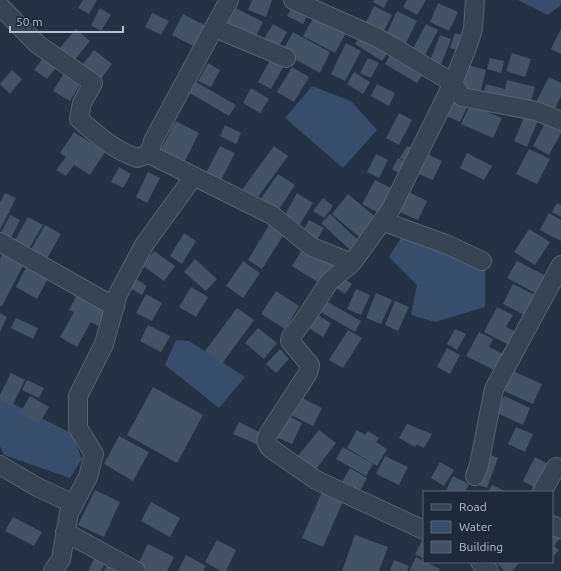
<svg xmlns="http://www.w3.org/2000/svg" width="561" height="571" font-family="Ubuntu,sans-serif">
	<style>
		.water { fill: #384d6c }
		.building { fill: #445266 }
		.lines { fill: none; stroke-linecap: round; stroke-linejoin: round }
		.minor-casing { stroke: #586270; stroke-width: 20 }
		.minor { stroke: #394453; stroke-width: 18 }
	</style>
	<rect width="100%" height="100%" fill="#253244"/>
	<!-- water -->
	<path class="water" d="M518,0H561V5L548,15Z
		M312,86L351,101L377,130L343,168L285,118Z
		M404,233L485,268V307L435,322L411,315L417,285L389,257Z
		M176,340L189,341L245,377L219,408L165,365Z
		M0,397L71,433L82,459L70,478L4,455L0,446Z"/>
	<!-- building -->
	<path class="building" d="M83,0H97L89,14L78,8Z
		M252,0H272L266,17L248,10Z
		M375,0H388L384,8L373,2Z
		M407,0H426L417,15L403,7Z
		M294,3L310,11L303,24L287,16Z
		M438,3L458,12L449,31L430,22Z
		M374,6L392,15L381,37L363,28Z
		M234,7L263,22L253,42L224,27Z
		M100,8L111,15L101,31L91,25Z
		M397,11L417,21L403,49L384,39Z
		M152,13L169,21L161,35L145,27Z
		M183,14L210,28L199,49L172,35Z
		M315,15L347,31L335,53L303,36Z
		M273,24L287,32L277,50L262,42Z
		M426,24L438,30L421,63L409,56Z
		M76,29L90,41L73,62L58,50Z
		M561,29V54L551,49Z
		M293,32L330,52L320,73L282,52Z
		M363,32L390,49L382,61L355,44Z
		M455,33L468,37L463,52L450,48Z
		M440,35L451,39L439,70L428,66Z
		M346,43L361,51L345,81L331,74Z
		M94,50L112,64L97,84L79,69Z
		M392,52L425,71L417,83L385,64Z
		M512,53L531,59L525,77L506,71Z
		M45,55L58,65L47,79L34,70Z
		M273,55L286,62L271,89L258,82Z
		M368,58L379,63L371,78L360,73Z
		M490,58L504,61L501,73L487,69Z
		M208,63L220,70L211,87L198,81Z
		M468,65L486,70L480,94L462,90Z
		M292,67L309,77L294,102L277,92Z
		M12,70L22,79L10,94L0,84Z
		M354,72L370,82L363,94L347,84Z
		M64,73L81,83L70,101L53,91Z
		M549,77L561,83V96L552,115L534,106Z
		M507,80L535,87L529,108L483,96L486,84L505,89Z
		M196,82L236,105L229,116L190,93Z
		M377,84L395,93L389,106L371,96Z
		M251,88L269,99L260,113L243,103Z
		M452,98L468,105L460,122L444,115Z
		M470,105L502,118L493,138L461,124Z
		M399,113L412,120L399,145L386,138Z
		M526,113L539,118L527,147L514,141Z
		M547,119L561,127V133L549,155L533,146Z
		M176,121L199,133L184,163L160,151Z
		M225,125L241,133L236,144L220,136Z
		M74,132L105,152L90,175L74,165L66,176L56,170L66,157L60,153Z
		M220,146L235,153L221,180L206,173Z
		M274,146L288,156L255,201L241,191Z
		M407,146L416,150L409,163L400,158Z
		M529,149L550,159L537,184L516,174Z
		M425,153L442,161L433,180L416,173Z
		M467,153L492,166L484,180L460,168Z
		M376,154L388,160L379,178L367,172Z
		M398,158L410,164L404,176L392,169Z
		M119,167L131,174L123,188L111,182Z
		M148,172L160,178L147,203L136,197Z
		M278,174L295,185L276,214L258,203Z
		M375,180L397,191L384,216L362,204Z
		M409,192L427,201L418,220L400,212Z
		M5,193L16,198L0,230V202Z
		M297,193L313,203L297,229L282,220Z
		M348,194L379,220L363,240L332,214Z
		M323,198L333,206L324,218L313,211Z
		M557,203L561,205V217L552,212Z
		M549,213L561,220V241L540,230Z
		M330,214L358,240L350,250L321,223Z
		M10,215L20,220L9,242L0,235Z
		M28,217L43,225L27,252L13,244Z
		M309,220L324,228L315,243L301,234Z
		M45,225L61,234L45,262L29,253Z
		M269,225L284,234L262,269L248,260Z
		M529,229L550,242L535,265L514,252Z
		M184,233L196,241L182,264L170,256Z
		M304,246L336,266L324,286L292,266Z
		M5,249L26,260L2,306H0V259Z
		M154,251L175,266L164,281L143,266Z
		M195,259L217,279L206,291L184,272Z
		M243,261L260,273L243,298L226,286Z
		M517,261L546,276L537,294L507,278Z
		M29,262L51,273L37,299L16,287Z
		M340,275L352,284L345,294L333,286Z
		M133,277L147,286L142,295L128,287Z
		M513,284L537,296L526,316L503,304Z
		M191,287L208,297L196,317L179,307Z
		M356,289L370,295L361,315L347,309Z
		M276,291L299,306L285,329L261,314Z
		M78,293L108,309L98,326L91,322L77,347L60,337L74,312L69,310Z
		M376,293L392,300L381,324L366,318Z
		M146,294L162,303L152,321L136,313Z
		M324,300L361,321L355,332L319,311Z
		M395,301L409,307L398,331L385,325Z
		M497,307L513,315L506,327L518,333L511,346L484,332Z
		M237,308L254,320L222,364L205,351Z
		M0,313L7,317L0,332Z
		M314,313L331,323L323,337L306,326Z
		M16,318L38,328L33,339L11,328Z
		M148,325L170,336L161,352L140,341Z
		M258,328L277,343L264,359L245,343Z
		M455,329L466,334L457,350L447,344Z
		M348,330L362,338L343,368L329,360Z
		M479,332L493,339L489,347L505,355L496,371L466,356Z
		M447,348L460,355L450,374L437,367Z
		M280,349L289,359L276,373L266,364Z
		M513,371L542,384L533,404L504,391Z
		M11,373L25,380L12,406L0,400V395Z
		M27,380L44,388L39,398L22,390Z
		M153,387L203,415L177,463L127,435Z
		M30,396L49,407L39,424L20,413Z
		M298,396L322,408L313,426L289,414Z
		M504,396L530,408L523,425L497,413Z
		M288,416L302,423L292,444L278,438Z
		M239,422L261,433L256,444L233,434Z
		M407,424L432,434L424,448L417,444L415,447L399,438Z
		M516,427L533,434L525,452L508,444Z
		M319,430L336,443L316,469L298,456Z
		M357,430L365,435L368,431L379,438L376,442L387,449L377,466L347,448Z
		M119,436L149,452L133,481L104,464Z
		M343,447L373,464L366,476L336,459Z
		M486,453L498,458L487,488L475,484Z
		M385,456L408,467L399,485L376,474Z
		M535,457L552,466L539,490L523,481Z
		M440,462L454,470L444,486L431,478Z
		M350,468L367,478L358,494L340,485Z
		M453,476L469,484L465,492H451L446,490Z
		M492,485L507,492H488Z
		M95,490L120,502L104,537L78,525Z
		M322,492L343,501L323,547L302,538Z
		M151,502L180,518L170,537L141,521Z
		M13,517L42,532L34,546L5,531Z
		M552,528L561,537L554,546L559,550L552,558Z
		M355,535L388,547L379,571H342Z
		M424,537V559L415,554Z
		M217,540L236,550L226,571H221L205,562Z
		M148,544L174,557L167,571H147L137,566Z
		M96,555L106,560L101,571H88Z
		M186,555L206,566L203,571H178Z
		M416,557L440,569L439,571H409Z
		M394,560L409,566L407,571H390Z
		M109,562L123,571H104Z
		M496,562H520L512,571H504Z"/>
	<g class="lines">
		<!-- minor casing -->
		<g class="minor-casing">
			<path id="minor" d="M229,0L153,141L149,154L272,215L312,247L352,263
				M293,0L376,37L392,46L453,83L462,97L536,111L561,121
				M0,6L37,44L93,83L82,103L79,119C97,135 114,150 137,158L149,154
				M215,28L286,58
				M382,221L448,245L482,261
				M0,242L115,307
				M0,465L37,487L74,504
				M475,476L479,465L494,389L561,265
				M542,492L556,467
				M552,525L561,529
				M424,530L316,480L270,448L266,441L269,433L308,373L310,365L290,341L291,337L307,316L329,282L352,263L391,209L453,83L468,45L473,29L475,0
				M65,532L136,571
				M480,562L489,571
				M53,571L61,559L69,513L88,477L94,454L78,428V396L104,344L118,294L144,245L194,176"/>
		</g>
		<!-- minor -->
		<use href="#minor" class="minor"/>
	</g>
	<!-- legend -->
	<rect x="423" y="491" width="130" height="72" fill="#1e2939" stroke="#5b6574"/>
	<rect x="431" y="504" width="20" height="6" fill="#394453" stroke="#5b6574"/>
	<text x="459" y="511" font-size="12" fill="#b7bfcd">Road</text>
	<rect x="431" y="521" width="20" height="12" fill="#384d6c" stroke="#5b6574"/>
	<text x="459" y="531" font-size="12" fill="#b7bfcd">Water</text>
	<rect x="431" y="541" width="20" height="12" fill="#445266" stroke="#5b6574"/>
	<text x="459" y="551" font-size="12" fill="#b7bfcd">Building</text>
	<!-- scale -->
	<path d="M10 26v6h113v-6" fill="none" stroke="#b7bfcd" stroke-width="2"/>
	<text x="16" y="26" font-size="12" fill="#b7bfcd" stroke="#1e2939" stroke-width="3" paint-order="stroke">50 m</text>
</svg>
